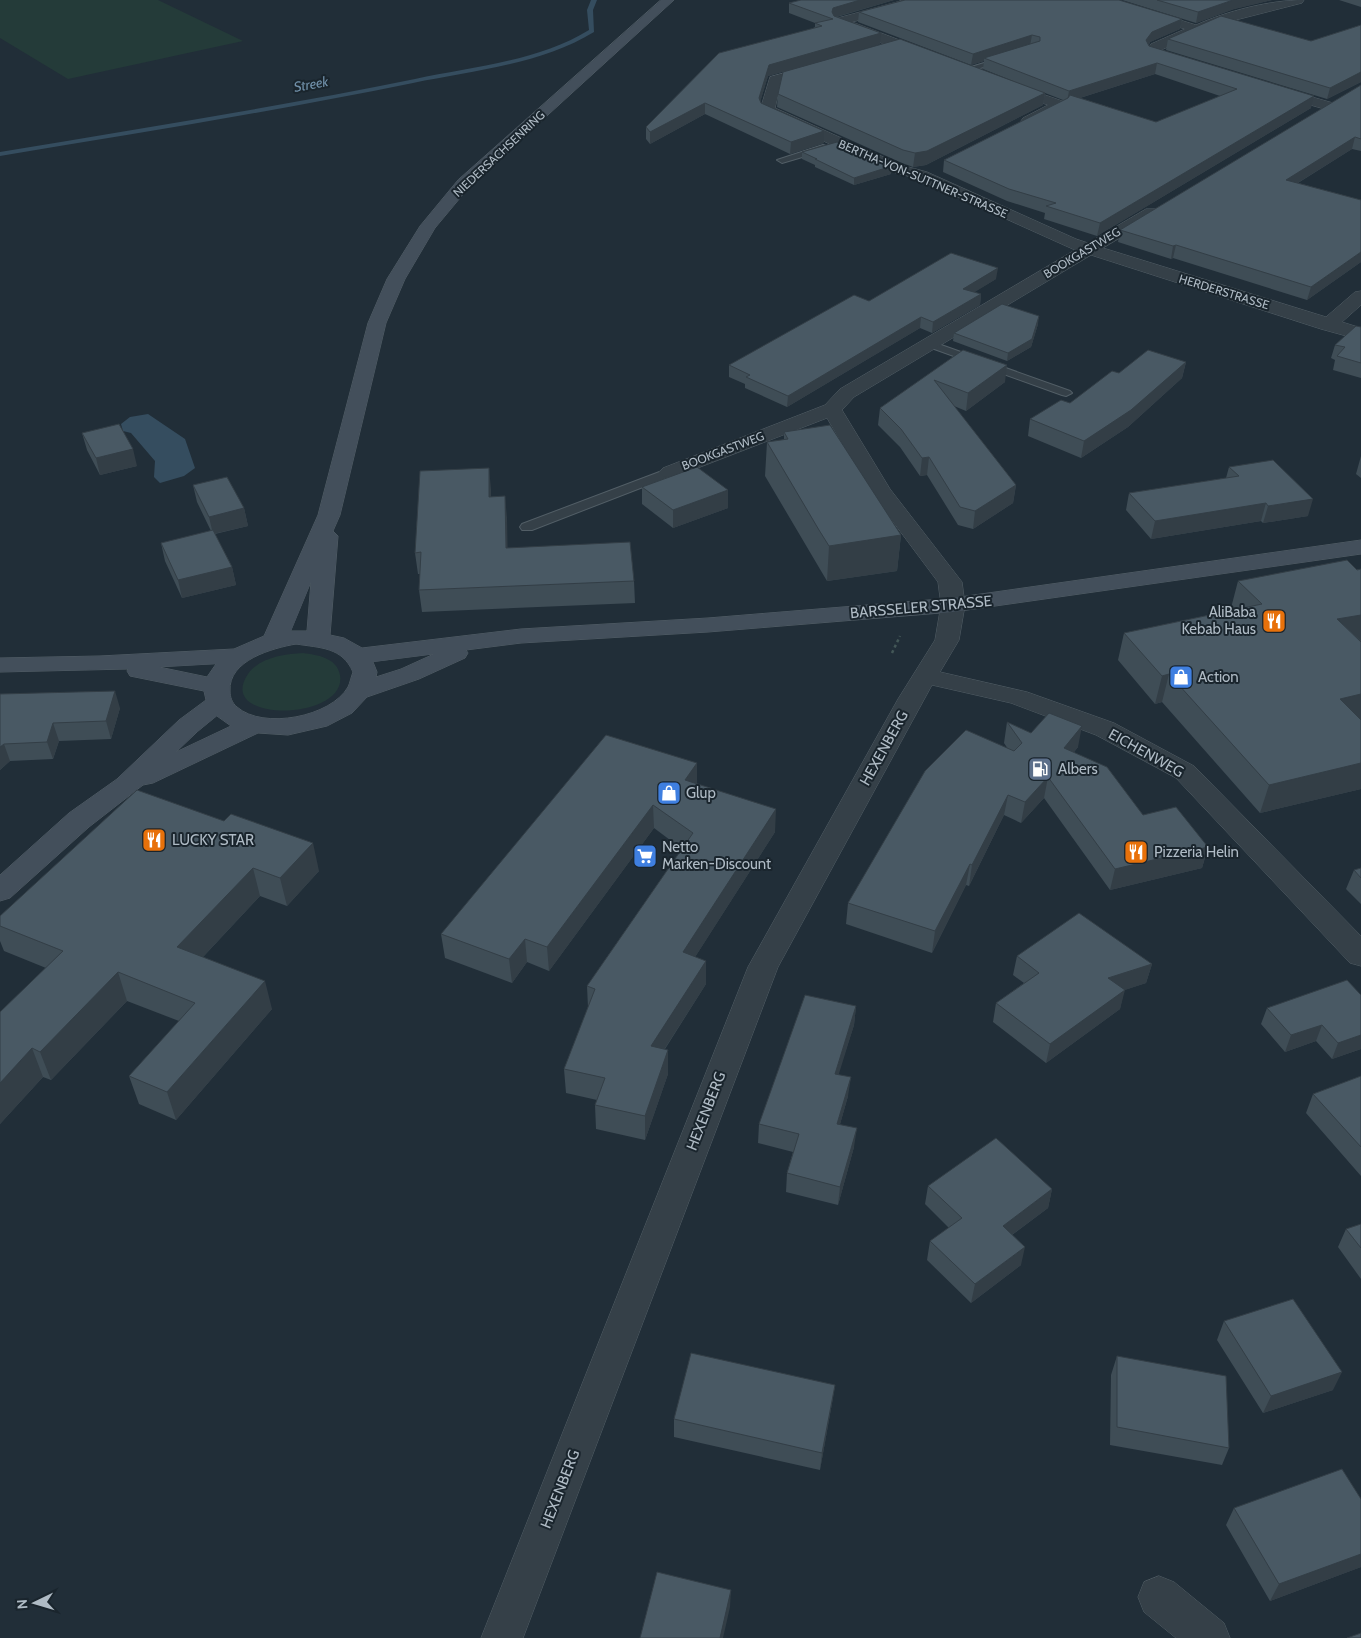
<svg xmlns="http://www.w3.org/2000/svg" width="1361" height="1638" font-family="Cabin,sans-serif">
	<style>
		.green { fill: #243b39 }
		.water { fill: #354d5f }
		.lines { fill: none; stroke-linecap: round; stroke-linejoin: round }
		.stream { fill: #354d5f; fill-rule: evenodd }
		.lane-casing { stroke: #525e66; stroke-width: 2 }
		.street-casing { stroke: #525e66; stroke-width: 1 }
		.secondary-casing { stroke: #525e66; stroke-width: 1 }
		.path { stroke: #435757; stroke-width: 2.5; stroke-dasharray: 3 3; stroke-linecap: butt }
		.lane { fill: #354048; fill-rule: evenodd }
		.street { fill: #354048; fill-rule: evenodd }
		.secondary { fill: #434f5b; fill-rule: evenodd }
		.wall { fill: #3f4d56; fill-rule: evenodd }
		.shaded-wall { fill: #333e46 }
		.building { fill: #495964; stroke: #333e46 }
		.labels { text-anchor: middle; stroke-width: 4; stroke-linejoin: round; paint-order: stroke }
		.far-street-label { font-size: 12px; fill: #afbbc5; stroke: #1a252d }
		.far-water-label { font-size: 14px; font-style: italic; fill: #7090a9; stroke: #1a252d }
		.street-label { font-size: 15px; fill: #afbbc5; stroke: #1a252d }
		.poi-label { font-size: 15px; fill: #afbbc5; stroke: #1a252d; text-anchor: start }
	</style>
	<rect width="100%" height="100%" fill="#212e38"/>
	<!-- green -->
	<path class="green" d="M0,0H158L243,41L68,79L0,38Z
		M303,653C318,655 337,658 340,675C348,721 214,724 248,674C260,657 285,654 303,653Z"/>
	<!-- water -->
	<path class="water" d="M148,414L185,439L195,468L184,476L160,483L154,477L155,461L131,433L123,431L121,424L130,417Z"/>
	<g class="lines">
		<!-- stream -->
		<path class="stream" d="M591,0H597L593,10L594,32C542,64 472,71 413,83C276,111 138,133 0,156V152C138,129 277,107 415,79C472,67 539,61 589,30L587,10Z"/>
		<!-- lane casing -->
		<g class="lane-casing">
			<path id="lane" d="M1004,57H1007V61L965,72L961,70Z
				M823,145L826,146V150L782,163L777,160Z
				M930,341L1070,391L1072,393L1066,396L1062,395L926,346L924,344L926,342Z
				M670,468L674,469L676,472L674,475L532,530H522L520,527L522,524Z"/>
		</g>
		<!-- street casing -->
		<g class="street-casing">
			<path id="street" d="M900,0H918L919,2L917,5L852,22L931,52L933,55L931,58H921L834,25L833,22L834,19L901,1Z
				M1097,0H1116L1196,25C1227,11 1270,0 1304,0L1302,3L1220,24L1161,50L1188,59L1190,62L1188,65L1183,66L1148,55L1146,52L1151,44L1185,29L1099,3Z
				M817,64L822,65L824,68L822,71L781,83L775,108L901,165L927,172L1076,239L1088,243L1146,209H1158L1160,212L1158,215L1103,248L1326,317L1355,292L1361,291V305L1342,322L1361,328V340L1321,329L1091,255L854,397L842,410L890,489L962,582L965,605L959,640L940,672L1027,692L1114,723L1194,766L1361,936V966L1350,963L1176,778L1096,735L1011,703L932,685L778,967L523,1638H481L748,967L898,699L935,640L941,605L938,582L870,491L827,418L677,476L670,478L663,476L659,472L663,468L825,405L840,389L1075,250L915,178L889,171L762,113L760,110L770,77Z
				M1008,82L1065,102L1067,105L1065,108L1033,124H1023L1021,121L1023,118L1048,105L1003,89L1001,86Z
				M1277,87L1333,103L1335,106L1333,109L1328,110L1272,94L1270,91L1272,88Z
				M1159,1576L1174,1582L1224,1623L1230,1638H1176L1144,1612L1138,1597L1144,1582Z"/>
		</g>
		<!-- secondary casing -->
		<g class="secondary-casing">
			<path id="secondary" d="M661,0H674L470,186L435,228L405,279L386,323L340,515L333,531L338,536L330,635L344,638L362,648L521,629L708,618L953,598L1361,540V554L953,612L708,632L521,643L466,650L468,653L465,658L419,679L367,697L352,713L327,726L288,735L258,733L153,783L143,785L89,827L10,898L0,901V875L69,813L117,779L179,720L206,700L204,691L130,676L127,671L128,669L0,672V658L100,656L234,649L264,636L318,515L368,323L387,279L420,226L458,180ZM311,582L307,631H291ZM296,644C321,648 342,647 353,672C351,677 350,683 348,687C331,717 263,730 237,707C232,703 230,697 230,691C228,660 273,648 296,644ZM434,654L401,669L376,677L377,672L373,662ZM216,664L207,677L159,667ZM217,716L231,726L176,752L197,732Z"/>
		</g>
		<!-- path -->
		<path class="path" d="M892,653L900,636"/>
		<!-- lane -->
		<use href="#lane" class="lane"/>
		<!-- street -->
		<use href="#street" class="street"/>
		<!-- secondary -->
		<use href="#secondary" class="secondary"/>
	</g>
	<!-- wall -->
	<path class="wall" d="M801,0H894L837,17L880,44L768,76L760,102L824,143L790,154L705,114L650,144L646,139V127L815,27V23L789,13V3Z
		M1122,0H1272L1234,9L1196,23Z
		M1339,0H1361V7Z
		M859,12L1182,19L1180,29L1150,42L1149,45V46L1311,108L1097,236L1044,219L1045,213L1007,201L943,172L944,160L1063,100L1045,93L1043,105L926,165L913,167L902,163L777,107L778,94L1013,81L983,69L984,61L971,65L858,22ZM1155,74L1220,96L1156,122L1080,98Z
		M1361,25V82L1327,99L1166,50L1168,39L1311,41Z
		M1361,85V151L1352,149L1298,183L1361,200V262L1307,300L1173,258L1171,259L1118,242L1120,230Z
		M802,152L891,174L854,185L815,167V165L802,159Z
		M996,279L974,292L981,294L980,305L932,333L920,328L787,407L745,388V384L729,377V365L869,301Z
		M1038,324L1031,347L1007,361L953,341L954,333Z
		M1361,327V378L1333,370L1335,360L1331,358L1335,345Z
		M963,350L1005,382L966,411L954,406L1016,485L1013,503L973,529L958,525L927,475L920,476L900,447L878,425L880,408Z
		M1186,362L1182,378L1128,427L1081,458L1028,436L1030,419L1070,403L1119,373Z
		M784,432L901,535L897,571L827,581L765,476L767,442L784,440Z
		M82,433L137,466L100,475L87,450Z
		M1361,456V478L1356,474Z
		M1229,467L1308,516L1263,523L1261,521L1151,539L1126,510L1129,493L1226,478Z
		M193,485L244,508L248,526L215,534L232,567L236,585L182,598L165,561L161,543L211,531L197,502Z
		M642,487L728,490V508L673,528L642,504Z
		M491,489V497L507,518V548L634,581L635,603L422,612L419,590L420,574H418L415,553Z
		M1361,569V789L1260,813L1162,702L1155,704L1118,660L1124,633L1233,610L1231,608L1238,581Z
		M0,694L120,708L111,739L59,741L53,759L10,761L0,770Z
		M1007,722L1031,733L1078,747L1074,752L1143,815L1208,847L1202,868L1110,890L1044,798L1021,823L1004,815L969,886L966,885L932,953L846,924L848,903L1008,749L1004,743Z
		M697,763V784L775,832L695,957L706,984L665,1049L668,1074L645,1140L596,1129L595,1105L597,1100L566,1093L564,1069L588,1008L587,986L682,849L654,828L549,971L527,962L512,983L445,958L441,934Z
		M137,790L319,871L287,906L260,896L203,957L272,1009L176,1120L139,1104L129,1076L179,1021L127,1001L51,1080L43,1077L0,1124V1012L46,968L4,951L0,941V916Z
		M1361,868V904L1346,889L1354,870Z
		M1017,956L1152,964L1146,983L1124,990L1120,1009L1046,1063L993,1022L996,1003L1024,983L1013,975Z
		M1361,995V1049L1332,1059L1316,1041L1285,1052L1261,1024L1267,1008Z
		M856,1006L854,1025L838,1074L848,1096L840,1124L854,1147L838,1205L786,1192L787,1173L793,1152L758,1143L759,1124Z
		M1361,1076V1176L1306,1113L1313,1094Z
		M928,1186L1052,1189L1048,1208L1012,1235L1021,1265L971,1303L927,1260L930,1241L949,1228L925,1204Z
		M1361,1224V1279L1338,1247L1346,1229Z
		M1224,1321L1333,1390L1263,1413L1217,1340Z
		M1117,1356L1229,1448L1222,1465L1110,1445L1111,1375Z
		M835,1385L832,1403L820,1470L674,1437V1419Z
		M1361,1499V1567L1270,1601L1226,1525L1234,1508Z"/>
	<!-- shaded-wall -->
	<path class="shaded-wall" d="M860,0H894L832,18V12L833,8Z
		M1233,0H1272L1234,9L1196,23L1198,12Z
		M1182,19L1180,29L1150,42L1144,51L1146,40L1152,32Z
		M881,33L880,44L768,76L758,109L759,98L769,65Z
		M1032,35L1030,46L984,58V61L971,65L973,54Z
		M1157,63L1155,74L1067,102L1069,91Z
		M1361,72V82L1327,99L1330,88Z
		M1045,93L1043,105L926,165L913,167L915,153Z
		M1314,96L1311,108L1097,236L1100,223Z
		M705,103V114L650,144V132Z
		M824,131V143L790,154L791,142Z
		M1355,137L1352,149L1283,192L1286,180Z
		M892,166L891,174L854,185V178Z
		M1176,245L1173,258L1171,259L1173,246Z
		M1361,252V262L1307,300L1311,287Z
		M998,268L996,279L962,300L963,289Z
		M981,294L980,305L932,333L933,322Z
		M1039,316L1038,324L1031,347L1007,361L1008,353Z
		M921,317L920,328L787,407L788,396Z
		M1186,362L1182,378L1128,427L1081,458L1084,441Z
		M1007,365L1005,382L966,411L968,393Z
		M133,449L137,466L100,475L96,458Z
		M929,457L927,475L920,476L922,458Z
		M489,468L491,489V519L489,497Z
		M1016,485L1013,503L973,529L975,511Z
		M728,490V508L673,528V510Z
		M505,496L507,518L508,570L506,548Z
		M1313,499L1308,516L1263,523L1268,506Z
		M1266,503L1261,521L1151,539L1155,521Z
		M244,508L248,526L213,534L209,517Z
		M901,535L897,571L827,581L829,546Z
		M232,567L236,585L182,598L178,580Z
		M1361,615V641L1337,619Z
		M1169,674L1162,702L1155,704L1162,676Z
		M115,691L120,708L111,739L106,721Z
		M1361,694V720L1340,699Z
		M53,723L59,741L53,759L47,742Z
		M1082,726L1078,747L1060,769L1064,748Z
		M4,744L10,761L0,770V747Z
		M697,763V787L685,780Z
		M1361,763V789L1260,813L1269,785Z
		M1048,777L1044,798L1021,823L1025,802Z
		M1008,795L1004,815L969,886L972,865Z
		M653,805L654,828L549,971L547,947Z
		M776,809L775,832L683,976V952Z
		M313,843L319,871L287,906L280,878Z
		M1208,847L1202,868L1110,890L1115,869Z
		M970,864L966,885L932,953L935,931Z
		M253,868L260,896L186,975L177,947Z
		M525,939L527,962L512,983L509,959Z
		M706,961V984L651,1070V1046Z
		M1152,964L1146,983L1125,990L1120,1009L1046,1063L1050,1044L1108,978Z
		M118,972L127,1001L51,1080L40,1052Z
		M265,981L272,1009L176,1120L167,1092Z
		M856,1006L854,1025L833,1093L835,1074Z
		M1322,1025L1316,1041L1285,1052L1291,1035Z
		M1361,1035V1049L1332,1059L1338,1043Z
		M32,1048L43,1077L0,1124V1083Z
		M668,1050V1074L645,1140V1116Z
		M851,1077L848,1096L835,1142L837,1124Z
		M857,1128L854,1147L838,1205L840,1187Z
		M1052,1189L1048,1208L998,1245L1003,1226Z
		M1025,1247L1021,1265L971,1303L975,1284Z
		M1342,1372L1333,1390L1263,1413L1271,1396Z
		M835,1385L832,1403L820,1470L822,1453Z
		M1361,1554V1567L1270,1601L1279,1584Z
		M731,1590L730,1607L723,1638H720Z"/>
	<!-- building -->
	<path class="building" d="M801,0H860L833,8L832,12L834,16L881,33L769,65L759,98L761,103L824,131L791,142L705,103L650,132L646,127L719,53L822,26L815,23L833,19L789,3Z
		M905,0H1119L1182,19L1152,32L1146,40L1149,46L1314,96L1100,223L1046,206L1056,203L1009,189L944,160L1068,98L1070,95L1156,122L1237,89L1157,63L1069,91L984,58L1040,41V37L1032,35L973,54L859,12Z
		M1157,0H1233L1198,12Z
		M1221,16L1311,41L1361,25V72L1330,88L1168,39Z
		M900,39L1045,93L927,151L915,153L903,150L778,94L783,72Z
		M1361,85V139L1355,137L1286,180L1361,200V252L1311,287L1176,245L1173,246L1120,230Z
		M837,142L892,166L854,178L815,159H817L802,152Z
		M951,253L998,268L963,289L981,294L933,322L921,317L788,396L746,377L750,375L729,365L854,295L869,301Z
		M1002,304L1039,316L1032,339L1008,353L954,333Z
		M1356,326L1361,327V363L1337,356L1345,347L1335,345Z
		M963,350L1007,365L968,393L934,380L1016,485L975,511L960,507L929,457L922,458L901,429L880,408Z
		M1148,350L1186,362L1131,410L1084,441L1030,419L1061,400L1070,403L1112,371L1119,373Z
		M119,424L133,449L96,458L82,433Z
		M830,425L901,535L829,546L819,530L767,442L788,439L784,432Z
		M1273,460L1313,499L1268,506L1266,503L1155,521L1129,493L1239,476L1229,467Z
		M697,467L728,490L673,510L642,487Z
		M489,468V497L505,496L506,548L630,542L634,581L419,590L421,552L415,553L420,471Z
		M227,477L244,508L209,517L193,485Z
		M213,530L232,567L178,580L161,543Z
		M1347,560L1357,570L1361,569V615L1337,619L1361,642V694L1340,699L1361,720V763L1269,785L1169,674L1162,676L1124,633L1262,604L1238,581Z
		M115,691L106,721L53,723L47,742L4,744L0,747V694Z
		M1049,713L1082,726L1064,748L1107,767L1143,815L1176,807L1208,847L1115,869L1048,777L1025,802L1008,795L972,865L970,864L935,931L848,903L925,771L966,730L1014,751L1022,743L1007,722L1031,733Z
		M606,735L697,763L685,780L776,809L683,952L706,961L651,1046L668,1050L645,1116L595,1105L605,1078L564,1069L595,989L587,986L693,833L653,805L547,947L525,939L509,959L441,934Z
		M137,790L224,821L231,814L313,843L280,878L253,868L177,947L265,981L167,1092L129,1076L195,1003L118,972L40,1052L32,1048L0,1083V1012L63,951L0,926V916Z
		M1361,868V878L1354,870Z
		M1079,913L1152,964L1108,978L1125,990L1050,1044L996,1003L1039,973L1017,956Z
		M1347,980L1361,995V1035L1338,1043L1322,1025L1291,1035L1267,1008Z
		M805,995L856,1006L835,1074L851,1077L837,1124L857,1128L840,1187L787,1173L799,1134L759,1124Z
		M1361,1076V1147L1313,1094Z
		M996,1138L1052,1189L1003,1226L1025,1247L975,1284L930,1241L962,1218L928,1186Z
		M1361,1224V1248L1346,1229Z
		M1293,1299L1342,1372L1271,1396L1224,1321Z
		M691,1353L835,1385L822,1453L674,1419Z
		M1117,1356L1226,1376L1229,1448L1117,1427Z
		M1342,1469L1361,1499V1554L1279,1584L1234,1508Z
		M657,1572L731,1590L720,1638H640Z
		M1361,1633V1638H1347Z"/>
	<!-- icons -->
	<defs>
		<g id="restaurant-square" transform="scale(1.25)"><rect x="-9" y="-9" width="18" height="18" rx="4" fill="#e8710a" stroke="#1a252d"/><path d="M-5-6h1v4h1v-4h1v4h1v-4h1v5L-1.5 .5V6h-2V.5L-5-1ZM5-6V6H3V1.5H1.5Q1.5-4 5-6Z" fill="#fff"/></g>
		<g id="shop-square" transform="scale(1.25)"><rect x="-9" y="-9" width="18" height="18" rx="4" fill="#3f7fe0" stroke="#1a252d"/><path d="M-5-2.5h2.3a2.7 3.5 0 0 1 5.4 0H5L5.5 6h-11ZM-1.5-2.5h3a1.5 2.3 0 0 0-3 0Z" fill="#fff"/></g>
		<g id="fuel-square" transform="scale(1.25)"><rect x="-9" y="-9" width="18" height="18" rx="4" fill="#5c6f8a" stroke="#1a252d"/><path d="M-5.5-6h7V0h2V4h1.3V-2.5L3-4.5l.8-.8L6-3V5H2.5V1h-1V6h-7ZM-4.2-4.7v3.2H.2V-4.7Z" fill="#fff"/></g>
		<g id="supermarket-square" transform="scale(1.25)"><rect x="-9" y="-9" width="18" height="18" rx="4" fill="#3f7fe0" stroke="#1a252d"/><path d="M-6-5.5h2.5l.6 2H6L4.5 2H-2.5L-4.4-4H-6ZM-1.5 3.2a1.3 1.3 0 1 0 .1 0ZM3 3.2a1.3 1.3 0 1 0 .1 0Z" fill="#fff"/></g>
	</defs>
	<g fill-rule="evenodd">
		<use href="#restaurant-square" x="1274" y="621"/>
		<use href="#shop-square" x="1181" y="677"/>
		<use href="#fuel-square" x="1040" y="769"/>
		<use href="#shop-square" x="669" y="793"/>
		<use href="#restaurant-square" x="154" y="840"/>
		<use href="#restaurant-square" x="1136" y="852"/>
		<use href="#supermarket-square" x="645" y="856"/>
	</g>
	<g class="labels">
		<!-- far-street labels -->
		<g class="far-street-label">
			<text transform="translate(499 154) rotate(-43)" y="4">NIEDERSACHSENRING</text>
			<text transform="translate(923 179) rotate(23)" y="4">BERTHA-VON-SUTTNER-STRASSE</text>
			<text transform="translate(1082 253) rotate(-31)" y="4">BOOKGASTWEG</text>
			<text transform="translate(1224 292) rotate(17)" y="4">HERDERSTRASSE</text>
			<text transform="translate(723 451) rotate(-21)" y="4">BOOKGASTWEG</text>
		</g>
		<!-- far-water labels -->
		<g class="far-water-label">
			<text transform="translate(311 84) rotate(-10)" y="5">Streek</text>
		</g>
		<!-- street labels -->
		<g class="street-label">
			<text transform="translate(921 607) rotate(-5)" y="5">BARSSELER STRASSE</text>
			<text transform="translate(884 748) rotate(-61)" y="5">HEXENBERG</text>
			<text transform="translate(1146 753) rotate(29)" y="5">EICHENWEG</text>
			<text transform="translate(706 1111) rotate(-69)" y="5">HEXENBERG</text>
			<text transform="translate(560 1489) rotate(-69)" y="5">HEXENBERG</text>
		</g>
		<!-- poi labels -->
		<g class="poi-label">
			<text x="1256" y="617" text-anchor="end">AliBaba<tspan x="1256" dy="17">Kebab Haus</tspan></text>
			<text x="1198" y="682">Action</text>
			<text x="1058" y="774">Albers</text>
			<text x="686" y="798">Glup</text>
			<text x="172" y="845">LUCKY STAR</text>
			<text x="662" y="852">Netto<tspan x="662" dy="17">Marken-Discount</tspan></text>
			<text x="1154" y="857">Pizzeria Helin</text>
		</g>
	</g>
	<!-- north arrow -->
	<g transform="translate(35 1603) rotate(265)" stroke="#1a252d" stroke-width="4" paint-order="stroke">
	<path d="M0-4L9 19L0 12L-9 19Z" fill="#afbbc5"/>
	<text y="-8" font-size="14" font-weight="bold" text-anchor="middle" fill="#afbbc5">N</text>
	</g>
</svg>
